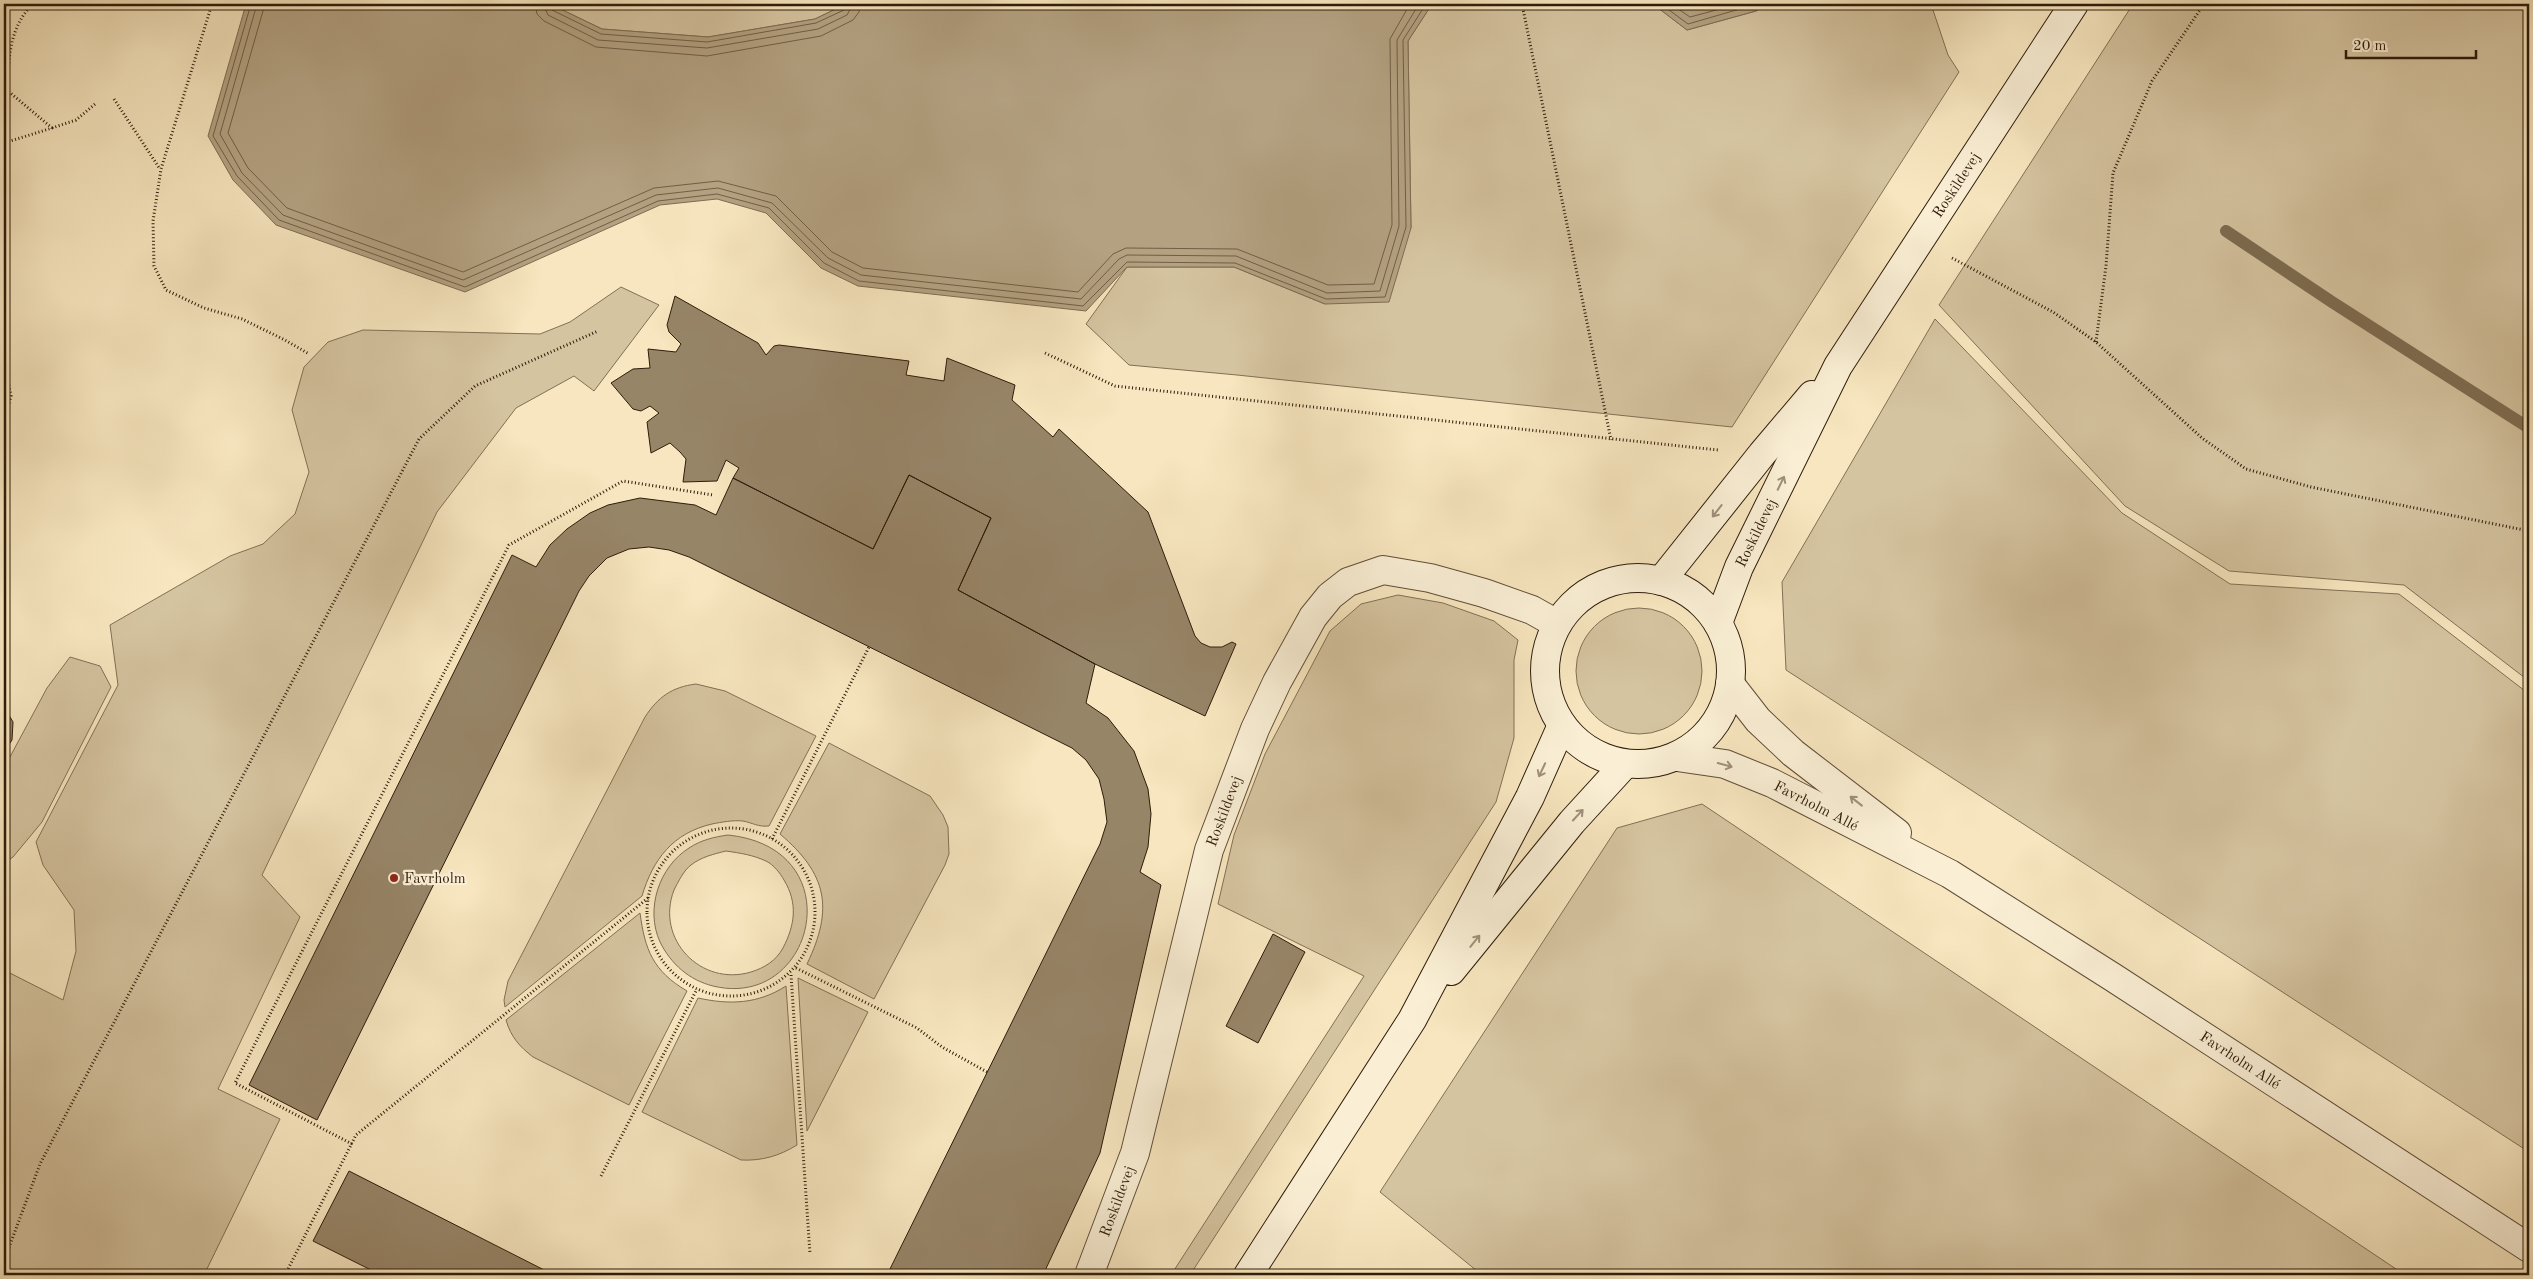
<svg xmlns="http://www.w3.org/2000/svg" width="2533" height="1279" font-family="'Old Standard TT',serif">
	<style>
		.green { fill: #d5c4a0; stroke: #827055; fill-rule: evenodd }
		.water { fill: #b3a181; stroke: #7e6c51 }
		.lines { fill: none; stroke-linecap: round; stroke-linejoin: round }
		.shore { stroke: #715e46; stroke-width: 1 }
		.stream { stroke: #7e6c51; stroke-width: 12 }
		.building { fill: #978568; stroke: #2f1c0a }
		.street-casing { stroke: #614e37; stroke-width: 30 }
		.secondary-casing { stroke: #2f1c0a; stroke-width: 30 }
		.path { stroke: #2f1c0a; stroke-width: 3; stroke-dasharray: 1 2.5; stroke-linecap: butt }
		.street { stroke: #faefd5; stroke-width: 28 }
		.secondary { stroke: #faefd5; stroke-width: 28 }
		.oneway { stroke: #9f907a }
		.poi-dot { fill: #8f2418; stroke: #faefd5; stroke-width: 2 }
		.labels { text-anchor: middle; stroke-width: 4.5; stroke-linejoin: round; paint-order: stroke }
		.street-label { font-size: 15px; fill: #2f1c0a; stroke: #faefd5 }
		.poi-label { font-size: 15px; fill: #2f1c0a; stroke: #faefd5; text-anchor: start }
	</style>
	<rect width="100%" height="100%" fill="#f7e6bf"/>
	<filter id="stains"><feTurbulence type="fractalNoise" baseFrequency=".004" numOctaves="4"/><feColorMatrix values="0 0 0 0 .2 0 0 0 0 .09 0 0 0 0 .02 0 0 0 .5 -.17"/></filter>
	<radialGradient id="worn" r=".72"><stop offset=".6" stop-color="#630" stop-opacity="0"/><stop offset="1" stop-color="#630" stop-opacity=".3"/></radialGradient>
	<!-- green -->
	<path class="green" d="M550,4H846L815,19L708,37L602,29Z
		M1432,4H1653L1687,30L1756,11L1766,4H1931L1948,55L1959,72L1732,427L1237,375L1129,365L1086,324L1127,267H1234L1325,304L1411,228L1408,41Z
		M2133,4H2529V681L2404,585L2229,571L2125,506L1939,305Z
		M621,287L659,305L594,391L574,376L516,408L437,512L262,875L300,917L218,1089L280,1119L204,1275H4V970L63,1000L76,951L74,910L43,865L36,842L118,685L110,625L230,556L263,544L295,514L309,472L292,410L304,367L328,342L363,330L540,334L570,322Z
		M1935,319L2122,513L2230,584L2399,594L2529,694V1152L1786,670L1782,582Z
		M1398,595L1443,603L1494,621L1518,640L1514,660V738L1496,802L1190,1275H1171L1364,976L1218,904L1234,835L1265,754L1330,631L1361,604Z
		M1576 671a63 63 0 1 1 126 0a63 63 0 1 1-126 0Z
		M70,657L100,666L111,687L42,822L13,857L4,863V768L47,688Z
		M696,684L725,691L816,736L769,826C758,827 753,823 743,821C733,820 722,822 712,824C673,833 653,859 642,896L505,1007L504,1000L508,981L645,717C658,697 672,687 696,684Z
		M829,743L930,796L943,815L948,827L949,854L945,865L874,999L807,964C834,908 827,874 780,834Z
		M1702,804L2405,1275H1482L1380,1192L1617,828Z
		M728,835C854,848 815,1011 713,986C689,980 671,964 660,942C645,909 659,867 689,848C701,840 714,837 728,835ZM726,851C740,853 753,855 766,861C774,865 780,873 784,880C798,903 795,925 783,948C776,961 764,968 751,972C701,987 655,939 674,890C678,882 684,870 691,865C701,857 714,854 726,851Z
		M640,913C645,950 653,971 687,991L629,1105L533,1057C519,1046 511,1037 506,1020Z
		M798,978L868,1012L807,1131Z
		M786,986L797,1145C779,1156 762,1161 741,1160L642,1112L698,998C730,1005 758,1004 786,986Z"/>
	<!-- water -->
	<path class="water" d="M246,4H550L602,29L708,37L815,19L846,4H1432L1408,41L1411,228L1389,302L1325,304L1234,267H1127L1086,311L858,286L821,268L766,213L717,199L660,205L465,292L276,225L233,180L208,136Z
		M1653,4H1766L1756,11L1687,30Z"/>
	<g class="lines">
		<!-- shore -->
		<path class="shore" d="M251,4L213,136L237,176L279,220L465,287L658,201L717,194L769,208L824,263L859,281L1083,306L1127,262L1235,263L1326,299L1385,297L1406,227L1403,40L1426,4
			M257,4L220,134L242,173L283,215L463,280L656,195L718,188L772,203L828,258L861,275L1081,299L1119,259L1127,255L1236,256L1327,293L1380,291L1399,226L1397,40L1419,4
			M265,4L228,133L248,168L287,208L463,272L654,188L718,181L776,196L832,252L863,268L1078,292L1113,254L1126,248L1237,249L1328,285L1374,284L1392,225L1390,39L1410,4
			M535,4L537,14L544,21L596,47L707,56L821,36L853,20L859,12L860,4
			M543,4L548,15L598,40L707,48L818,29L847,15L853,4
			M549,4L552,10L601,34L707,42L816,23L844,10L847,4
			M1661,4L1688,24L1757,4
			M1671,4L1690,17L1739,4"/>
		<!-- stream -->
		<path class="stream" d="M2226,231L2332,302L2529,428"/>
	</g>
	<!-- building -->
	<path class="building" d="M675,296L758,343L766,355L774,346L779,345L909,361L906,375L944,381L947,358L1015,385L1012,400L1053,437L1059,429L1148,512L1195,636L1201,643L1210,647H1222L1232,642L1236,644L1205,716L1095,664L958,590L991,518L909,475L873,549L733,478L739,468L726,460L717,481L683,482L686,459L680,452L670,443L651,453L647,422L659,413L650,406L641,411L633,409L611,383L633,369L650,368L648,349L676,352L681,344L669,332L667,325Z
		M909,475L991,518L958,590L1095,664L1086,703L1108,718L1134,751L1148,789L1151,814L1148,847L1140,872L1161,885L1100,1153L1043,1275H887L1100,844L1107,822L1104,799L1099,779L1086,760L1072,748L689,557L669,550L649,547L629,549L607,558L589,576L579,591L317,1120L249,1085L512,555L536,567L550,545L567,529L590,513L608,505L640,498L695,505L716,515L733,478L873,549Z
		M4,707L13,722L12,740L4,752Z
		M1273,934L1305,952L1258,1043L1226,1026Z
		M349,1171L554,1275H381L313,1241Z"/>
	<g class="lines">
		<!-- street casing -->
		<g class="street-casing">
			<g id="street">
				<path d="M1730,684L1758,720L1793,753L1897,833"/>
				<path id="s1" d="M1677,757L1725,764L1772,783L1950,874L2114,978L2529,1248"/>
				<path id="s2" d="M1089,1275L1135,1153L1209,850L1255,729L1277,682L1313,617L1330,596L1348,582L1383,570L1430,578L1484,593L1532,610L1557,624"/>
			</g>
		</g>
		<!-- secondary casing -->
		<g class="secondary-casing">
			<g id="secondary">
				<circle cx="1638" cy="671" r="93"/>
				<path d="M1661,581L1762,454L1812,395"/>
				<path id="s3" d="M1718,623L1739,567L1838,366L2074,4"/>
				<path d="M1451,971L1572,822L1625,764"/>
				<path d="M1248,1275L1412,1020L1530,797L1562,725"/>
			</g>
		</g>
		<!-- path -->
		<path class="path" d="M212,4L161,169L153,221L154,266L166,290L204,308L242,319L285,340L309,354
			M1522,4L1611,440
			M8,91C8,60 9,27 33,4
			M114,99L160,169
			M4,118L8,91L52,128L4,143
			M52,128L76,120L95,104
			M1952,258L2053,312L2096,342L2202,438L2246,469L2311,487L2529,531
			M2096,342L2106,266L2113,173L2152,81L2204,4
			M1045,353L1115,386L1718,450
			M4,361L11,396L6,414L4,416
			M647 912a84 84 0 1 1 168 0a84 84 0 1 1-168 0Z
			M772,839L869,647
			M796,968L917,1028L942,1047L987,1072
			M791,975L810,1254
			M352,1144L235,1083L509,545L623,481L713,495
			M601,1176L697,989
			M4,1261L40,1164L419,439L475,386L598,331
			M285,1275L356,1135L648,898"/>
		<!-- street -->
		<use href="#street" class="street"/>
		<!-- secondary -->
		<use href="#secondary" class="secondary"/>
	</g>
	<!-- one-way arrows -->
	<defs><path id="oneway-shaft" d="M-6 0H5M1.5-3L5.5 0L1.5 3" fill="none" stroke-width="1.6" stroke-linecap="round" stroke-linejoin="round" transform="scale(1.25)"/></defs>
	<g class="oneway">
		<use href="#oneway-shaft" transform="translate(1781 483) rotate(-64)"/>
		<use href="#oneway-shaft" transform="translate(1717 511) rotate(128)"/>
		<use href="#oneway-shaft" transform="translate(1725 765) rotate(15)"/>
		<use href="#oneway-shaft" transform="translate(1542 770) rotate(115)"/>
		<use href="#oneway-shaft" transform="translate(1856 801) rotate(-142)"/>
		<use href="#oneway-shaft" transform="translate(1578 815) rotate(-47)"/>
		<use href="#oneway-shaft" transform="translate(1475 941) rotate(-51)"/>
	</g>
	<!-- markers -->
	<circle class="poi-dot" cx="394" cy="878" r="5"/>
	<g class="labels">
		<!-- street labels -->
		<g class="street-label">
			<text dy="5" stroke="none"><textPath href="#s3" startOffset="500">Roskildevej</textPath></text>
			<text dy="5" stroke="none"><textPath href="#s3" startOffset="98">Roskildevej</textPath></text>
			<text dy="5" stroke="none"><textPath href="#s1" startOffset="149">Favrholm Allé</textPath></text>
			<text dy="5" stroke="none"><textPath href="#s2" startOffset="484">Roskildevej</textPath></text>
			<text dy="5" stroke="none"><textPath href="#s1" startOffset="644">Favrholm Allé</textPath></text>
			<text dy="5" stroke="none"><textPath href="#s2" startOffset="79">Roskildevej</textPath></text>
		</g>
		<!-- poi labels -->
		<g class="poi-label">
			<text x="404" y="883">Favrholm</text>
		</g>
	</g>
	<!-- margin -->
	<rect width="2533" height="1279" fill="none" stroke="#f7e6bf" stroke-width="20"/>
	<rect x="5" y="5" width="2523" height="1269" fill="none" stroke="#2f1c0a" stroke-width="2.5"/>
	<rect x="10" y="10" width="2513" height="1259" fill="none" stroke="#2f1c0a"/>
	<!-- scale -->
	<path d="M2346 50v8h130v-8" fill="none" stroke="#2f1c0a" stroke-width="2.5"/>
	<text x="2353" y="50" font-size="15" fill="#2f1c0a" stroke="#faefd5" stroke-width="4" paint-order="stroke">20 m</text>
	<rect width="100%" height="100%" filter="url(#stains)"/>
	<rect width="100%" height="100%" fill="url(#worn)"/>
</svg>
